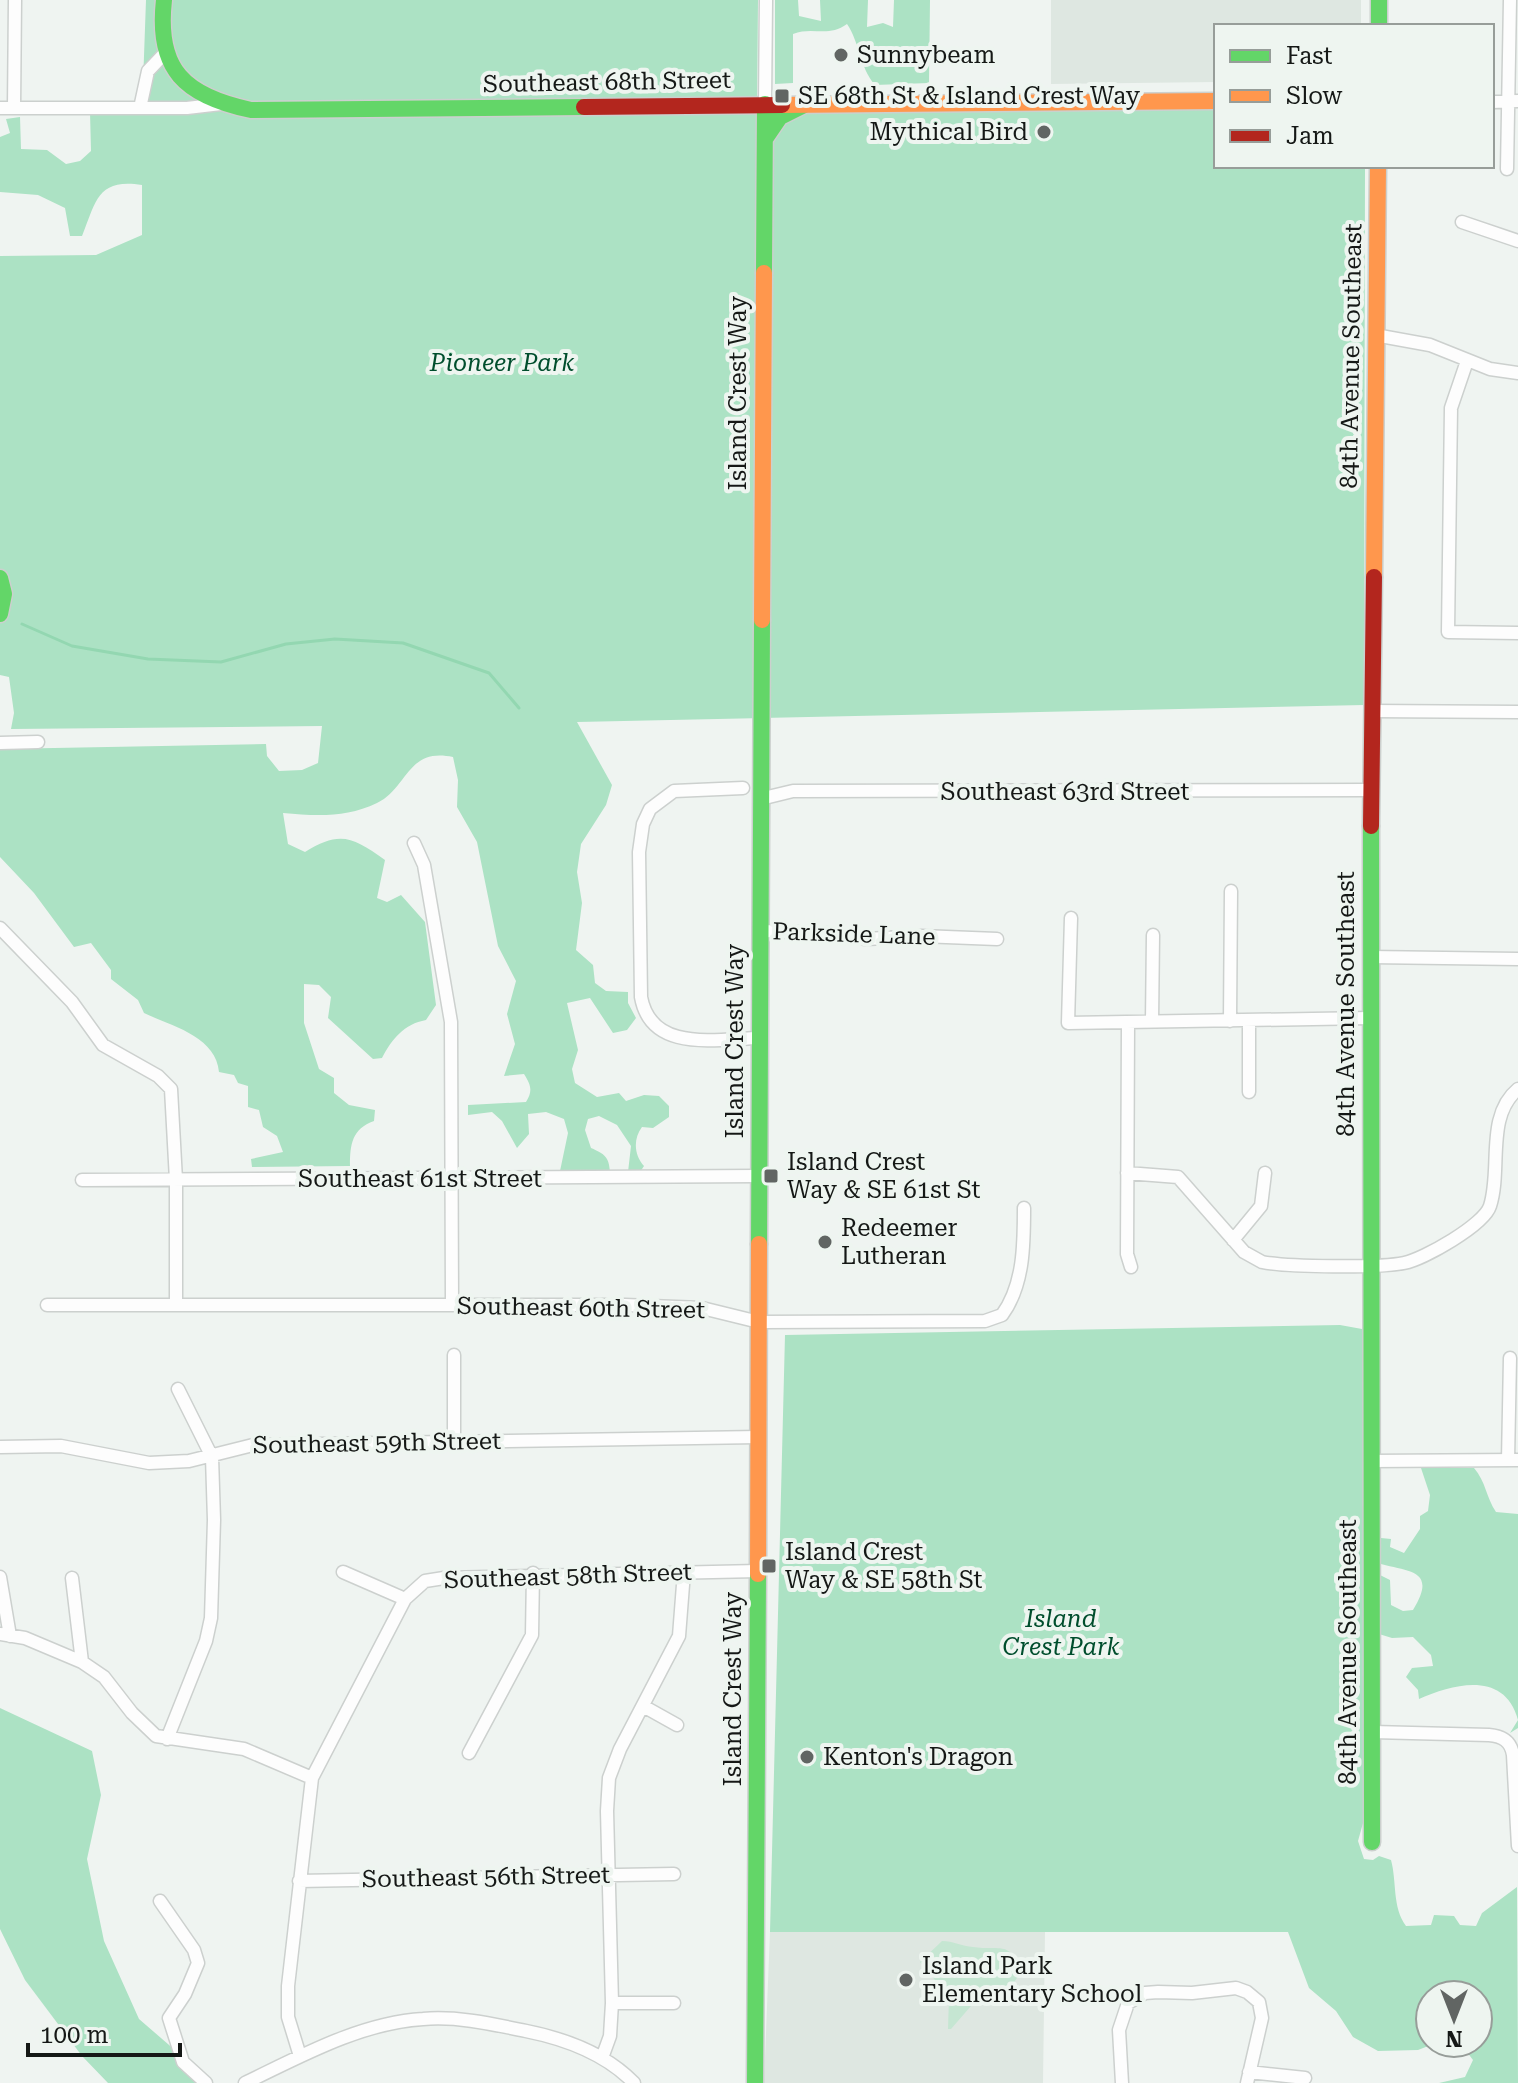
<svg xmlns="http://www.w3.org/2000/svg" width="1518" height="2083" font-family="'Roboto Serif',serif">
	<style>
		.built { fill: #dee7e1 }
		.green { fill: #c5e6d2 }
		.forest { fill: #ace2c4 }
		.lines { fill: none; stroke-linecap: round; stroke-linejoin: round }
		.stream { stroke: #93d7b1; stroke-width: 3 }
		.street-casing { stroke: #ccd0ce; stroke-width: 15 }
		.fast-casing { stroke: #ccd0ce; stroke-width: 19 }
		.slow-casing { stroke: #ccd0ce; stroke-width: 19 }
		.jam-casing { stroke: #ccd0ce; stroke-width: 19 }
		.street { stroke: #fdfdfd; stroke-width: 12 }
		.fast { stroke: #63d668; stroke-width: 16 }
		.slow { stroke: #ff974d; stroke-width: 16 }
		.jam { stroke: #b3261e; stroke-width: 16 }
		.poi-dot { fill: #616563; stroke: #eef5f0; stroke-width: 3 }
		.labels { text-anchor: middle; stroke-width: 8; stroke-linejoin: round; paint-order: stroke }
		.poi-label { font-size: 24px; fill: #151816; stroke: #eef5f0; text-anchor: start }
		.street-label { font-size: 24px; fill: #151816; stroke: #eef5f0 }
		.park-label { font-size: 24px; font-style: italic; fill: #004e2d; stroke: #eef5f0 }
	</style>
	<rect width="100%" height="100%" fill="#eff4f1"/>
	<!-- built -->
	<path class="built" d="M1051,0H1361V26H1216V82L1051,84Z
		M770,1932H1045L1043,2083H764Z"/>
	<!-- green -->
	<path class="green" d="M942,1941C953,1941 962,1946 973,1947C999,1951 1014,1939 1019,1975L1004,1997L971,2006L951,2029H948L949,1997L920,1962Z"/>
	<!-- forest -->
	<path class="forest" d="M146,0H758L757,108H1216V166H1365L1364,705L577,722L612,785L606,805L581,844L577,872L582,903L576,950L593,965L595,983L606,991L628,992V1003L636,1018L627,1030L613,1033L590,998L567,1003L578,1050L572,1069L575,1083L597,1097L619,1093L626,1101L644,1095L659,1096L669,1106V1117L653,1128L642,1127C633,1139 634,1155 644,1166L640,1172H628L631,1146L617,1125L599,1116L588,1119L585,1130L591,1148C605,1154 609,1157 610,1172L560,1171L568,1133L564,1119L546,1112L528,1114L529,1134L517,1148L502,1121L492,1112L468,1115V1105L526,1102C533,1091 531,1085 524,1074L504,1076L515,1044L507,1014L516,981L498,946L477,842L457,807L458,780L453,757C407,747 408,788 377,803C346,818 316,816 283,813L288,844L305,852C340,830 353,837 385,860L377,898L387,902L401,895L425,922L436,1005L426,1020C404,1024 392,1039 382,1058L373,1059L328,1018L331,997L319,985L304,984V1023L319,1069L334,1078V1093L349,1105L375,1110L374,1121C352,1129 350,1144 350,1166L252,1167L251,1159L283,1152L277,1136L263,1127L259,1110L248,1107V1086L238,1083L234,1075L219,1072C216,1036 171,1026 144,1013L138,1000L111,979V970L91,943L74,947L34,893L0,857V749L266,744L267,756L279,771L302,770L318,763L322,726L11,729L14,713L9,677L0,675V256L96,255L142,235V185C97,178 96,202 82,236H70L65,208L38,195L0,192V137L10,133L6,119L20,117L21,149L47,150L66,164L80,161L91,151L90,112H142Z
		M775,0H798L799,16L821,21L820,0H868L867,27L883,23L893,27L894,0H930L929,83L875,85C859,66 860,43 847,24C828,38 813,26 793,34V83L775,84Z
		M1340,1325L1362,1329L1365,1386L1368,1805L1358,1841L1364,1859L1373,1860L1379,1856L1391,1860C1397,1882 1392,1907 1406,1926L1431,1925L1434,1915L1454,1916L1460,1925L1476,1926L1482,1913L1517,1887L1518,2083H1439L1465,2077L1473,2060L1461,2044L1437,2043H1478V1995H1430V2043H1436L1418,2050L1378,2051L1353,2037L1336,2011L1309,1988L1288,1932H770L785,1335Z
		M1421,1468H1474C1486,1482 1486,1497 1496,1512L1518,1514V1728L1510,1733L1518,1720C1505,1671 1455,1683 1419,1699L1418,1690L1406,1677L1412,1668L1433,1666L1431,1655L1413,1637L1392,1638L1379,1634L1380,1575L1390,1580L1391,1605L1403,1611L1413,1610C1439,1568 1406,1572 1378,1563L1376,1543L1381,1538L1391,1539L1390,1547L1404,1553L1420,1529V1516L1428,1511L1430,1495Z
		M0,1708L92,1751L101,1795L87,1859L104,1941L139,2019L213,2083H108L82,2056L25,1980L0,1929Z"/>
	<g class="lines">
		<!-- stream -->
		<path class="stream" d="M22,624L72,646L148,659L221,662L286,644L335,639L403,643L489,673L519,708"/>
		<!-- street casing -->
		<g class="street-casing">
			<path id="street" d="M1492,102L1518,101
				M765,104L766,0
				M0,108H187L221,104
				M14,108L15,0
				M140,108L148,71L166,52
				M1507,169L1510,0
				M1462,222L1518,241
				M1375,335L1430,345L1490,369L1518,373
				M1467,361L1451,408L1448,632L1518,633
				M1371,711L1518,712
				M0,743L38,742
				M743,788L674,791L650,809L643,824L639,852L641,997C651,1053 716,1039 759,1038
				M760,799L793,791L1371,790
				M414,843L424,865L451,1022L452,1305
				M1071,918L1068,1023L1370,1018
				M0,928L72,1002L103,1045L158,1076L171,1089L176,1180V1305
				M759,931L825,933L866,939L921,936L997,939
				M1370,957L1518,959
				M1230,1021L1231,891
				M1128,1022L1127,1254L1131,1267
				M1152,1022L1153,935
				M1249,1092V1020
				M1127,1173L1178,1177L1244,1252L1262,1262C1286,1267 1380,1268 1404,1263C1424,1259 1484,1225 1490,1206C1502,1169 1485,1116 1518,1089
				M82,1180L758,1176
				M1233,1240L1261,1206L1265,1173
				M47,1305H625L702,1308L759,1322L985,1321L1002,1315C1024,1285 1024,1244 1024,1208
				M454,1355V1440
				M0,1447L61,1446L149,1463L189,1461L253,1445L758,1437
				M1508,1460L1510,1358
				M1371,1461L1518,1460
				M343,1572L405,1599L425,1581L444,1578L758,1571
				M0,1577L10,1636
				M72,1578L82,1662
				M0,1634L25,1638L82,1662L104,1677L132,1713L156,1736L244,1749L312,1778
				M643,1706L677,1725
				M1373,1732L1489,1735C1502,1736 1511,1741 1513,1755L1518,1846
				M167,1739L206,1641L211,1618L214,1520L212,1457L178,1389
				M469,1753L532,1635L533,1573
				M299,1881L674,1874
				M160,1901L194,1950L198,1963L185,1994L169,2018L183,2062L206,2083
				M612,2003H674
				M300,2056L288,2017V1986L312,1778L405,1599
				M602,2058L610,2036L612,2003L607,1811L609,1778L620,1749L679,1636L684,1572
				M1249,2072L1305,2078
				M245,2083C301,2056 360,2023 423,2019C457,2016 492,2024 526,2031C566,2039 605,2053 634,2083
				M1122,2083L1119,2030L1128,2003L1145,1993L1158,1992L1192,1993L1236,1988L1247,1992L1259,2002L1262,2018L1247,2083"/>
		</g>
		<!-- fast casing -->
		<g class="fast-casing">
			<path id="fast" d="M164,0C156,70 185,96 251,110L584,107
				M1379,0V26
				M765,139L780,117L804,105
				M764,273L765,104
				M0,578L4,594L0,614
				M1371,826L1372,1842
				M759,1244L762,620
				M755,2083L758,1574"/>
		</g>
		<!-- slow casing -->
		<g class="slow-casing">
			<path id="slow" d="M782,105L1216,101
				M1374,577L1378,166
				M762,620L764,273
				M758,1574L759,1244"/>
		</g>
		<!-- jam casing -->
		<g class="jam-casing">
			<path id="jam" d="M584,107L782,105
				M1371,826L1374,577"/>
		</g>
		<!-- street -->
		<use href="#street" class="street"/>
		<!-- fast -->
		<use href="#fast" class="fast"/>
		<!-- slow -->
		<use href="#slow" class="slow"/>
		<!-- jam -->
		<use href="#jam" class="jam"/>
	</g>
	<!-- markers -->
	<g class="poi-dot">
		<circle cx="841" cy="55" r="8"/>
		<rect x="774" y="88" width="16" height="16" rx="4"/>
		<circle cx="1044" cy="132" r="8"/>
		<rect x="763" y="1168" width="16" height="16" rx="4"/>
		<circle cx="825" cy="1242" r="8"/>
		<rect x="761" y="1558" width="16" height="16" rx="4"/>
		<circle cx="807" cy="1757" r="8"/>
		<circle cx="906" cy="1980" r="8"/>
	</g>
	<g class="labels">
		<!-- poi labels -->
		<g class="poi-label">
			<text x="857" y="63">Sunnybeam</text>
			<text x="798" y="104">SE 68th St &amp; Island Crest Way</text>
			<text x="1028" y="140" text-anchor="end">Mythical Bird</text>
			<text x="787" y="1170">Island Crest<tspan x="787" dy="28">Way &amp; SE 61st St</tspan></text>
			<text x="841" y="1236">Redeemer<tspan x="841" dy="28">Lutheran</tspan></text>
			<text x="785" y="1560">Island Crest<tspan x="785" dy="28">Way &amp; SE 58th St</tspan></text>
			<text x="823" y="1765">Kenton's Dragon</text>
			<text x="922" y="1974">Island Park<tspan x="922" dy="28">Elementary School</tspan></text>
		</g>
		<!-- street labels -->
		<g class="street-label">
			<text transform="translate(607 82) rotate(-1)" y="8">Southeast 68th Street</text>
			<text transform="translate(1351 356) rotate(-89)" y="8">84th Avenue Southeast</text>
			<text transform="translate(738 393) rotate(-90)" y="8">Island Crest Way</text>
			<text x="1065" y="800">Southeast 63rd Street</text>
			<text transform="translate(854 934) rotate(2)" y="8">Parkside Lane</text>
			<text transform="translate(1346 1004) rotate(-90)" y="8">84th Avenue Southeast</text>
			<text transform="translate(735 1041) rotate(-90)" y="8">Island Crest Way</text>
			<text x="420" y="1187">Southeast 61st Street</text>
			<text transform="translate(581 1308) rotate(1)" y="8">Southeast 60th Street</text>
			<text transform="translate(377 1443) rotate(-1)" y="8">Southeast 59th Street</text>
			<text transform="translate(568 1576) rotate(-2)" y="8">Southeast 58th Street</text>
			<text transform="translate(1348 1652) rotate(-90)" y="8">84th Avenue Southeast</text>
			<text transform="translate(733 1689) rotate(-90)" y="8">Island Crest Way</text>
			<text transform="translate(486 1877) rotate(-1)" y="8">Southeast 56th Street</text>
		</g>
		<!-- park labels -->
		<g class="park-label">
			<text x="502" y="371">Pioneer Park</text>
			<text x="1061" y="1627">Island<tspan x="1061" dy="28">Crest Park</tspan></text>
		</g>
	</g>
	<!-- legend -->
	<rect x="1214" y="24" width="280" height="144" fill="#eef5f0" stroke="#979d99" stroke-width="2"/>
	<rect x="1230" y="50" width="40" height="12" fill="#63d668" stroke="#979d99" stroke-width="2"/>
	<text x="1286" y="64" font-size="24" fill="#151816">Fast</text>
	<rect x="1230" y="90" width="40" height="12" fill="#ff974d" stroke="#979d99" stroke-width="2"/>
	<text x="1286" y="104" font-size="24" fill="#151816">Slow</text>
	<rect x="1230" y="130" width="40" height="12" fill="#b3261e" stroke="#979d99" stroke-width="2"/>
	<text x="1286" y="144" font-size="24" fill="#151816">Jam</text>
	<!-- north arrow -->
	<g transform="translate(1454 2019) rotate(180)"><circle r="38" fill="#eef5f0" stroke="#979d99" stroke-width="2"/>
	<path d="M0-6L14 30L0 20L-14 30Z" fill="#616563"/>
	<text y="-12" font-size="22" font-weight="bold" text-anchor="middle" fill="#151816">N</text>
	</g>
	<!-- scale -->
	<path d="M28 2043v12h152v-12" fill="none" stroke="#151816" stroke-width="4"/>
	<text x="40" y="2043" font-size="24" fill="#151816" stroke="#eef5f0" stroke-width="6" paint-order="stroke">100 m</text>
</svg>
